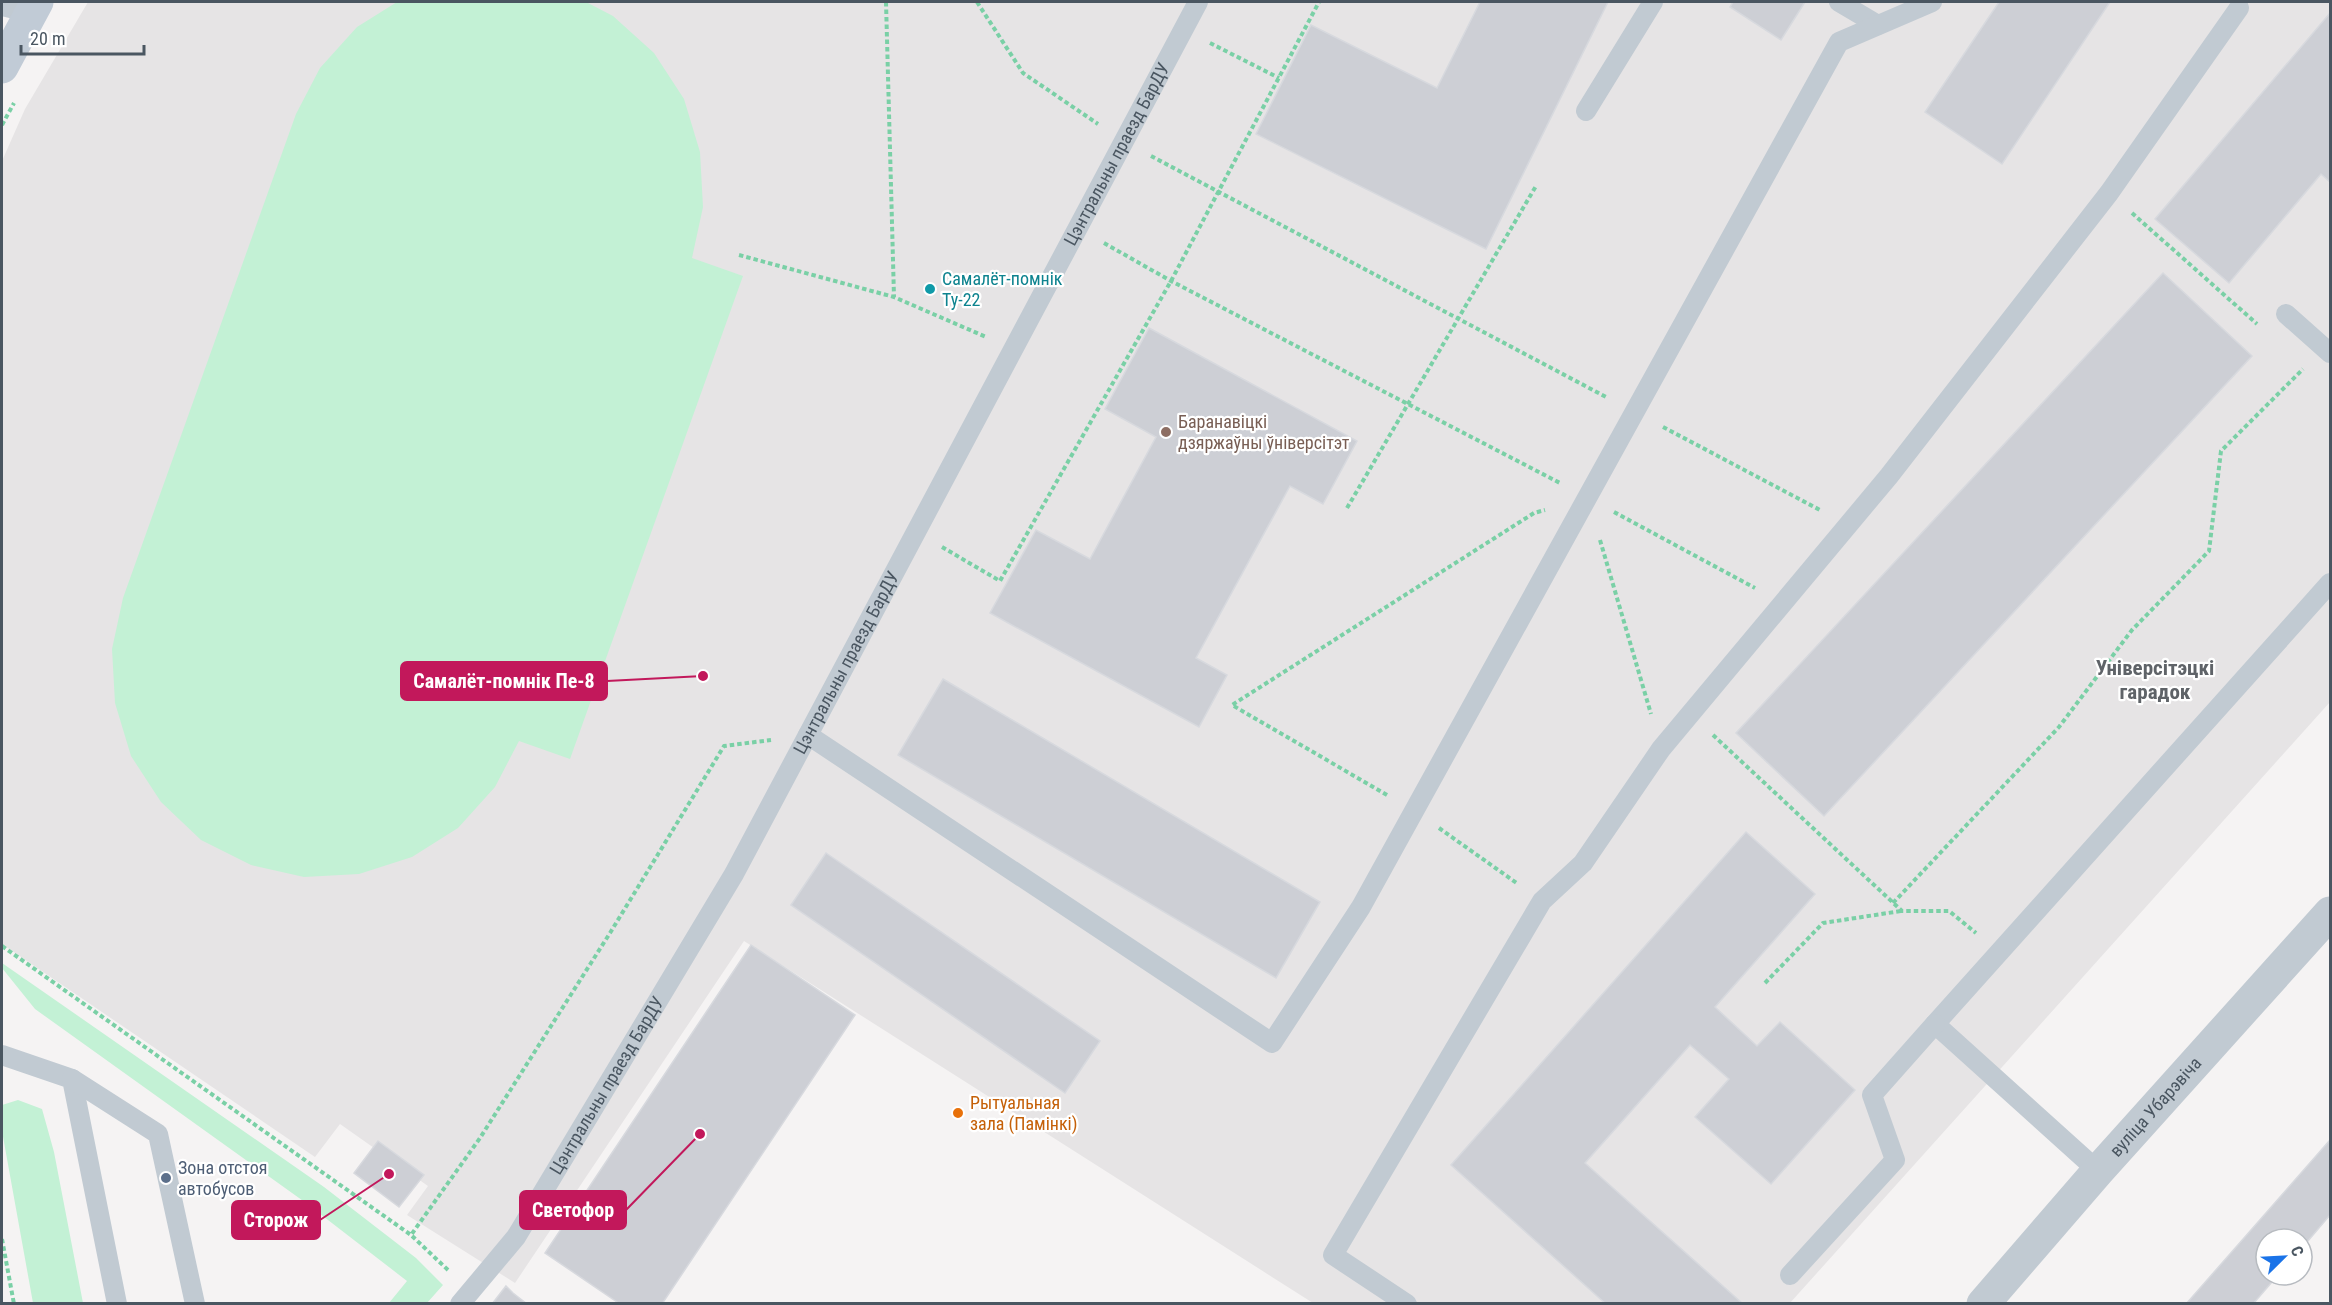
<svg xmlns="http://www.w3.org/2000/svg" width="2332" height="1305" font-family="'Roboto Condensed',sans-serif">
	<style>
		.education { fill: #e6e4e5 }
		.green { fill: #c3f1d5 }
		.building { fill: #cdcfd5; stroke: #d7d9de; stroke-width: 1.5 }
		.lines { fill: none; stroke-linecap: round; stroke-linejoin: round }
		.path { stroke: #7ad0a6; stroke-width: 4; stroke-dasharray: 4.5 3; stroke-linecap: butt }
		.lane { stroke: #c1cad2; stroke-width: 20 }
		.street { stroke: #c1cad2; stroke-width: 33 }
		.secondary { stroke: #c1cbd6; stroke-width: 33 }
		.culture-dot { fill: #0f9aa8; stroke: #fff; stroke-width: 2 }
		.education-dot { fill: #8d6e63; stroke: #fff; stroke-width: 2 }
		.food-dot { fill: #e8710a; stroke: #fff; stroke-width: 2 }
		.service-dot { fill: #5c6f8a; stroke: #fff; stroke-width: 2 }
		.labels { text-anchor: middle; stroke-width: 4.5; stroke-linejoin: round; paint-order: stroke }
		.street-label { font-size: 18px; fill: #4a5661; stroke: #fff }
		.culture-label { font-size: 18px; fill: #0d838f; stroke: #fff; text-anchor: start }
		.education-label { font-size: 18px; fill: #785e54; stroke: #fff; text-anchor: start }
		.food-label { font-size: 18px; fill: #c56008; stroke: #fff; text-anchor: start }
		.service-label { font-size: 18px; fill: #4e5e75; stroke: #fff; text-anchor: start }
		.quarter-label { font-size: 21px; font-weight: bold; fill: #5f6368; stroke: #fff }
		.leader { fill: none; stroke: #c2185b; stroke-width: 2 }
		.callout-dot { fill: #c2185b; stroke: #fff; stroke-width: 2 }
		.callout { fill: #c2185b; stroke: #c2185b; stroke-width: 2 }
		.callout-label { font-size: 20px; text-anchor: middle; font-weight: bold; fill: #fff }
	</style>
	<rect width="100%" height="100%" fill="#f5f3f3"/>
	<!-- education -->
	<path class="education" d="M88,2H2330V702L1790,1303H1313L744,941L515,1283L407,1215L428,1186L340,1124L315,1157L2,944V161L25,109Z"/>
	<!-- green -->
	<path class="green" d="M397,2H586L613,16L654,53L684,99L700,152L703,207L692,258L743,276L570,759L519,741L495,787L458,828L412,857L359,874L304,877L251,865L201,840L161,802L131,756L115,703L112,649L123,598L296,114L320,68L357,27Z
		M2,963L324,1187L416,1258L443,1285L427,1303H389L407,1281L306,1203L35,1009L2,968Z
		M18,1100L42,1109L54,1152L83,1303H33L2,1131V1105Z"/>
	<!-- building -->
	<path class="building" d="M1480,2H1608L1486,249L1256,134L1311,25L1437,88Z
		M1733,2H1805L1781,40L1730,7Z
		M1999,2H2110L2002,164L1925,112Z
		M2330,13V182L2321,174L2229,283L2155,219Z
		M2163,273L2252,356L1824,816L1736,733Z
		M1149,328L1357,441L1323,504L1290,486L1196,658L1227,675L1199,727L990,613L1036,530L1090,559L1156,437L1105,409Z
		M943,679L1320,902L1276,978L898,755Z
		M1746,832L1815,894L1715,1007L1757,1046L1780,1022L1855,1090L1771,1184L1695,1117L1729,1079L1690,1045L1585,1163L1743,1304H1606L1451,1165Z
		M826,853L1100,1041L1065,1093L791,905Z
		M751,945L855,1015L662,1304H620L545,1253Z
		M2330,1140V1215L2302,1248V1239H2266V1275H2278L2253,1304H2186Z
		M378,1141L424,1175L399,1207L354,1173Z
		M506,1286L513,1293L527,1304H492Z"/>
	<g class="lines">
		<!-- path -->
		<path class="path" d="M886,2L894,297
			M977,2L1023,73L1098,124
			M1210,43L1279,78
			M2,125L14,103
			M1151,156L1608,398
			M2132,213L2257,324
			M1104,243L1171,281L1560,483
			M739,255L894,297L986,337
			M1663,427L1820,510
			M1347,508L1536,186
			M1614,512L1755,588
			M1600,540L1651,714
			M942,547L1000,581L1171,281L1319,2
			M1713,735L1902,911H1949L1976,933
			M1387,795L1232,705L1534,513L1545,510
			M1439,828L1518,884
			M1893,903L2059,727L2132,630L2209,551L2221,451L2303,369
			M2,946L411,1235
			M1765,983L1823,923L1901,911
			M2,1239L14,1304
			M448,1270L411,1235L480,1138L610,933L724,746L771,740"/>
		<!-- lane -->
		<g class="lane">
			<path d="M1839,2L1878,25"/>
			<path d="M2,6L31,13"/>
			<path d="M1586,111L1653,2"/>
			<path d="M2286,314L2330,353"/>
			<path d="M808,735L1272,1043L1361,907L1839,42L1932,2"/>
			<path d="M2,1055L72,1079L117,1304"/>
			<path d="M72,1079L158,1134L195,1304"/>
			<path d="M2098,1171L1935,1024L2330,583"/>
			<path d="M1790,1275L1895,1160L1872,1095L1935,1024"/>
			<path id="s1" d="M460,1304L516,1237L734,874L1198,2"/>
			<path d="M1407,1304L1333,1255L1542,901L1583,863L1661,749L1889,476L2109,193L2239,8"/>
		</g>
		<!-- street -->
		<path class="street" id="s2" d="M1983,1304L2098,1171L2330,913"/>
		<!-- secondary -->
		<path class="secondary" d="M2,67L37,2"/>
	</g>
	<!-- markers -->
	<circle class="culture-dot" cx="930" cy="289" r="6"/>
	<circle class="education-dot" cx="1166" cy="432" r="6"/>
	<circle class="food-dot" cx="958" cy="1113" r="6"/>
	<circle class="service-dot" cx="166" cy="1178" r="6"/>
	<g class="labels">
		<!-- street labels -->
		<g class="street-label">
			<text dy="6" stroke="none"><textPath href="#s1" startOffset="1326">Цэнтральны праезд БарДУ</textPath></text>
			<text dy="6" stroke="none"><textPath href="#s1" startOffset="750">Цэнтральны праезд БарДУ</textPath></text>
			<text dy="6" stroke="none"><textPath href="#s1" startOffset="264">Цэнтральны праезд БарДУ</textPath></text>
			<text dy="6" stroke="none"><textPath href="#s2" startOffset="262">вуліца Убарэвіча</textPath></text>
		</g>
		<!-- culture labels -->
		<g class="culture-label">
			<text x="942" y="285">Самалёт-помнік<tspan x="942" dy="21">Ту-22</tspan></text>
		</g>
		<!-- education labels -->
		<g class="education-label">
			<text x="1178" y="428">Баранавіцкі<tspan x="1178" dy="21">дзяржаўны ўніверсітэт</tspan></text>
		</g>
		<!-- food labels -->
		<g class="food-label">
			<text x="970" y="1109">Рытуальная<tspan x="970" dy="21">зала (Памінкі)</tspan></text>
		</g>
		<!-- service labels -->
		<g class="service-label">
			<text x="178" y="1174">Зона отстоя<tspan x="178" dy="21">автобусов</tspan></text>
		</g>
		<!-- quarter labels -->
		<g class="quarter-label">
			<text x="2155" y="675">Універсітэцкі<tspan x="2155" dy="24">гарадок</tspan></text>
		</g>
	</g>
	<!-- callouts -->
	<path class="leader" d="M703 676L607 681M700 1134L626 1210M389 1174L320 1220"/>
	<g class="callout-dot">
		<circle cx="703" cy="676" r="6"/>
		<circle cx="700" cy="1134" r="6"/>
		<circle cx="389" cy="1174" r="6"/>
	</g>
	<g class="callout">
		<rect x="401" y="662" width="206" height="38" rx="6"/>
		<rect x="520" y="1191" width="106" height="38" rx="6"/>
		<rect x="232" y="1201" width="88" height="38" rx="6"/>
	</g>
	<g class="callout-label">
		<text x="504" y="688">Самалёт-помнік Пе-8</text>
		<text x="573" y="1217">Светофор</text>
		<text x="276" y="1227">Сторож</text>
	</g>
	<!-- border -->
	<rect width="2332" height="1305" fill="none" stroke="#4a5661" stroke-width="6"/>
	<!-- north arrow -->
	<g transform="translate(2284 1257) rotate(66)"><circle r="28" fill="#ffffff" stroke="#b7bbc0" stroke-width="1.5"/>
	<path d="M0-4.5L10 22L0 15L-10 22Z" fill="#1a73e8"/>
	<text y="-9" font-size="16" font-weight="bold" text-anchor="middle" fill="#4a5661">С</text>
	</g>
	<!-- scale -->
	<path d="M21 45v9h123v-9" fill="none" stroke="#4a5661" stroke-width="3"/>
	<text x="30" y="45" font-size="18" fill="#4a5661" stroke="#ffffff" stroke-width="4.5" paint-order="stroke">20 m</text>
</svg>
